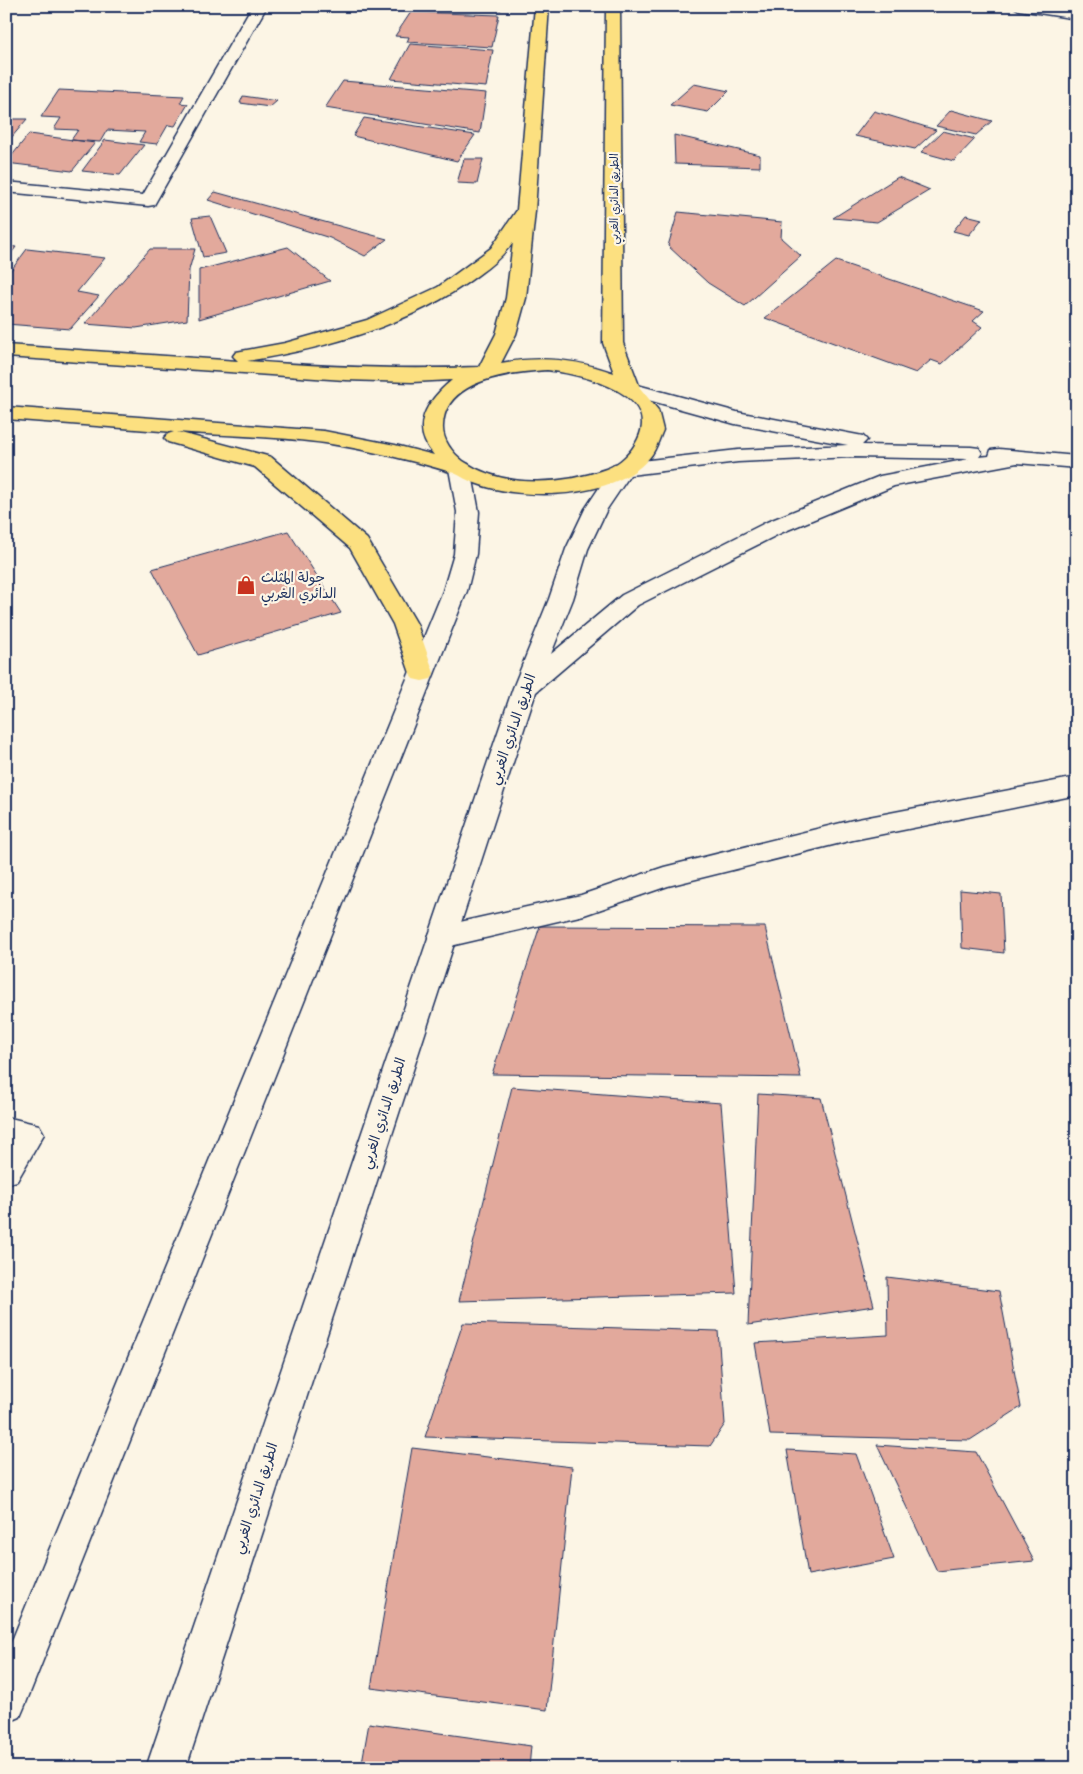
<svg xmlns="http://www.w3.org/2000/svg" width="1083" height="1774" font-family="'Balsamiq Sans','Playpen Sans Arabic',sans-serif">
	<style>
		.building { fill: #e2a99c; stroke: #1b2f5e }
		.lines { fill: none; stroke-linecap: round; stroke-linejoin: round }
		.service-casing { stroke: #1b2f5e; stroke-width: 3 }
		.minor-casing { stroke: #1b2f5e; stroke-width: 3 }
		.secondary-casing { stroke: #1b2f5e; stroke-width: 3 }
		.primary-casing { stroke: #1b2f5e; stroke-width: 3 }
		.service { fill: #fcf5e5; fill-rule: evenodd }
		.minor { fill: #fcf5e5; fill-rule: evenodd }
		.secondary { fill: #fcf5e5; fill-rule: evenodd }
		.primary { fill: #fce080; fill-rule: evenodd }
		.labels { text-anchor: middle; stroke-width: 4.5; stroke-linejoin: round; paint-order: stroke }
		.far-street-label { font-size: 11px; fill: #1b2f5e; stroke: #fcf5e5 }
		.poi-label { font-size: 14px; fill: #1b2f5e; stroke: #fcf5e5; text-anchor: start }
		.street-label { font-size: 14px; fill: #1b2f5e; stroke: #fcf5e5 }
	</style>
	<rect width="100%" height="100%" fill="#fcf5e5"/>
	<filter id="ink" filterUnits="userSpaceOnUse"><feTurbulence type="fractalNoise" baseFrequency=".02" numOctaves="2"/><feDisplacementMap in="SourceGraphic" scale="10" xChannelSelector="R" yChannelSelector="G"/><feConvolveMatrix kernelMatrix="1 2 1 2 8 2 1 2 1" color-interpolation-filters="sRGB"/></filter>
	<g filter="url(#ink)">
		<!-- building -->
		<path class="building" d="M442,6H502L501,10L442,9Z
			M411,12L499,15L492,47L407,42L409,37L395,36Z
			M410,44L493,50L486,87L391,79Z
			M343,81L486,93L480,133L325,108Z
			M694,84L729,91L708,112L670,105Z
			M59,90L184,96L180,103L188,104L175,126L168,125L157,144L139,142L145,132L107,130L100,142L71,140L78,130L54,129L61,118L41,117Z
			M243,96L277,101L270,107L240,103Z
			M951,110L992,121L976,135L936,126Z
			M874,111L936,130L915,149L855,136Z
			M364,118L475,135L457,161L353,136Z
			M6,119H27L6,144Z
			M943,131L975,139L954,161L921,152Z
			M29,134L95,143L72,171L6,163Z
			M674,135L760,155V167L675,164Z
			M105,140L144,145L120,175L82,171Z
			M464,159H483L477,184L457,183Z
			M898,177L930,190L877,222L833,218Z
			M215,192L266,206L387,239L365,256L330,238L208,200Z
			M678,212L782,222L781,238L801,256L745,306L708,283L668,246Z
			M966,215L982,219L969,235L953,231Z
			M210,216L226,253L203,257L192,218Z
			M6,246L16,247L6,260Z
			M288,247L330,281L199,319V270Z
			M27,249L105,258L77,292L99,296L70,329L6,324V277Z
			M150,249H195L189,270L187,320L136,328L85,324Z
			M836,261L984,311L973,321L982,327L942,364L931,360L916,373L765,318Z
			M288,531L341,613L198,655L152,569Z
			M960,890L1001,894L1004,953L962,948Z
			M540,926L765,927L801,1078L492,1074Z
			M512,1087L721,1103L736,1293L459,1301Z
			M758,1094L821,1098L874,1306L748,1325Z
			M887,1277L999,1291L1021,1407L970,1440L770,1435L755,1343L888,1335Z
			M463,1323L718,1331L725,1424L710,1446L425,1437Z
			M877,1445L976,1452L1034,1561L937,1571Z
			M412,1448L572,1467L547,1710L371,1688Z
			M787,1450L856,1454L894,1559L808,1575Z
			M369,1723L531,1746L529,1768H361Z"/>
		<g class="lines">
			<!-- service casing -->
			<g class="service-casing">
				<path id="service" d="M6,1117L39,1125L44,1134L17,1181L6,1184Z"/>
			</g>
			<!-- minor casing -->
			<g class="minor-casing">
				<path id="minor" d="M252,6H267L154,205L148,206L6,192V182L143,195Z
					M1012,6H1049L1077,10V19L1019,10Z
					M1077,777V795L853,840L668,886L584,915L442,948L432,945L428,937L432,929L442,926L581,895L664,867L853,820Z"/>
			</g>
			<!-- secondary casing -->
			<g class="secondary-casing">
				<path id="secondary" d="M630,383L737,412L863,436L867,440L862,445L971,447L979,448L982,453L979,457L989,456L991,450L999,449L1077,456V468L1017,463L894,486L783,532L638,605L536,692L186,1768H146L513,688L549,599L566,549L585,509L615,464L623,463L738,450L848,445L735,424L623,393L620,389L623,385ZM853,457L969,459L880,476L767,522L622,595L551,654L573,599L588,549L607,509L630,475L738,462Z
					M460,463L468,464L471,469L479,512L476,554L467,591L26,1703L20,1717L6,1723V1655L443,591L454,554L457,512L449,469L452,464Z"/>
			</g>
			<!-- primary casing -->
			<g class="primary-casing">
				<path id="primary" d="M535,6H549L535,211L526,298L516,334L501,363C542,356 575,359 614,373L603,343L606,6H620L623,343L640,388L658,410L663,430C659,439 656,450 650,457C616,500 521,501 475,483C468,481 461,476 454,473C412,460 368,450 325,443C276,436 226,436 177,432L271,457L367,539L417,624L434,673L431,679L422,681L413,679L410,673L393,624L350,548L255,467L168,442L164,438L168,434L174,432L6,419V407L324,431L395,445L434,455C409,427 427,401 452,380L412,382L345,380L6,357V345L238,361L233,356L236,352L285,343L367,320L438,287L491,248L517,210ZM513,242L506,298L496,334L479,367C400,370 326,367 247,361C327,348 412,325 478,275C492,265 503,256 513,242ZM547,370C578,374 661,391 638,439C632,452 620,464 606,469C562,485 504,489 463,461C452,453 442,439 443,426C444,379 512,372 547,370Z"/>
			</g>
			<!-- service -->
			<use href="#service" class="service"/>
			<!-- minor -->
			<use href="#minor" class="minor"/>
			<!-- secondary -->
			<use href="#secondary" class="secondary"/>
			<!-- primary -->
			<use href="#primary" class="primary"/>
		</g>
	</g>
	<!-- icons -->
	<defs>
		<g id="shop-bare" transform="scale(1.5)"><path d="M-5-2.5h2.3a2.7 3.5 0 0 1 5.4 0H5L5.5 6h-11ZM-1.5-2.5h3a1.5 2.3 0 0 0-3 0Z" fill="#c8321e" stroke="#fcf5e5" stroke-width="2.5" paint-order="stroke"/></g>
	</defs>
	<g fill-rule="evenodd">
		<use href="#shop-bare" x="246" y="585"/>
	</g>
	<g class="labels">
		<!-- far-street labels -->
		<g class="far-street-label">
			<text transform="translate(614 199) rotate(-90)" y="4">الطريق الدائري الغربي</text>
		</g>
		<!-- poi labels -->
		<g class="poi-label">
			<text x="261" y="582">جولة المثلث<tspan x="261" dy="16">الدائري الغربي</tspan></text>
		</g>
		<!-- street labels -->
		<g class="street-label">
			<text transform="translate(512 729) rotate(-71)" y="5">الطريق الدائري الغربي</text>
			<text transform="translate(383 1113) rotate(-72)" y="5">الطريق الدائري الغربي</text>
			<text transform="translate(255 1498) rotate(-72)" y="5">الطريق الدائري الغربي</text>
		</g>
	</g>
	<!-- margin -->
	<rect width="1083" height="1774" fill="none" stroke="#fcf5e5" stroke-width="25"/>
	<rect x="12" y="12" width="1058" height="1749" fill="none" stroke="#1b2f5e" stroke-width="2" filter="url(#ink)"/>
</svg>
